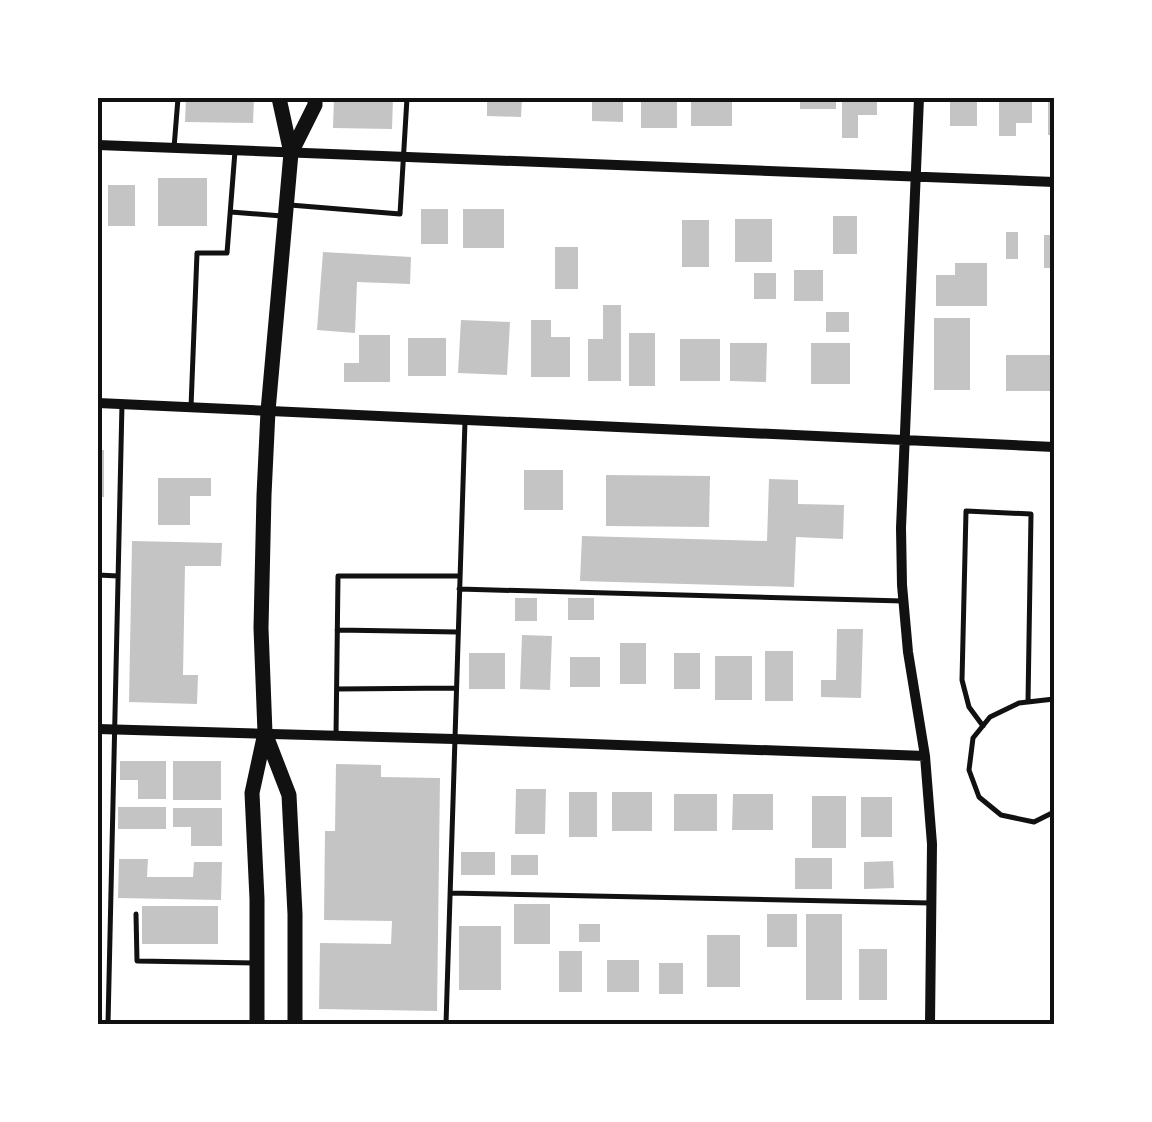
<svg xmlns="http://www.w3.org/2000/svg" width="1152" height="1122" font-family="'Crimson Pro',serif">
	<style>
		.building { fill: #c4c4c4 }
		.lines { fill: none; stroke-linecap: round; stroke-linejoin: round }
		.service { stroke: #111; stroke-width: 5 }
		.minor { stroke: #111; stroke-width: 10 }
		.primary { stroke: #111; stroke-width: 15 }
		.neatline { fill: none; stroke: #111; stroke-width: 4 }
	</style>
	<rect width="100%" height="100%" fill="#fff"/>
	<!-- building -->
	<path class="building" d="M186,98H254L253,123L185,122Z
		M334,98H393L392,129L333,128Z
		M487,98H522L521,117L487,116Z
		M592,98H623V122L592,121Z
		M641,98H677V128H641Z
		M691,98H732V126H691Z
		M800,98H836V109H800Z
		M842,98H877V115H858V138H842Z
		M950,98H977V126H950Z
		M999,98H1032V123H1016V136H999Z
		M1048,98H1054V135H1048Z
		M158,178H207V226H158Z
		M108,185H135V226H108Z
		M421,209H448V244H421Z
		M463,209H504V248H463Z
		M833,216H857V254H833Z
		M735,219H772V262H735Z
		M682,220H709V267H682Z
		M1006,232H1018V259H1006Z
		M1044,235H1054V268H1044Z
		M555,247H578V289H555Z
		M323,252L411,257L410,284L357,282L355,333L317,330Z
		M955,263H987V306H936V275H955Z
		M794,270H823V301H794Z
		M754,273H776V299H754Z
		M603,305H621V381H588V339H603Z
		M826,312H849V332H826Z
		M934,318H970V390H934Z
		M461,320L510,322L507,375L458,373Z
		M531,320H551V337H570V377H531Z
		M629,333H655V386H629Z
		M359,335H390V382H344V363H359Z
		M408,338H446V376H408Z
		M680,339H720V381H680Z
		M730,343H767L766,382L730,381Z
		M811,343H850V384H811Z
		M1006,355H1054V391H1006Z
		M98,450H104V497H98Z
		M524,470H563V510H524Z
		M606,475L710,476L709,527L606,526Z
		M158,478H211V496H190V525H158Z
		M769,479L798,480V504L844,505L843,539L796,537L794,587L580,581L582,536L767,541Z
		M132,541L222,543L221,566H185L183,675H198L197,704L129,702Z
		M515,598H537V621H515Z
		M568,598H594V620H568Z
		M837,629H863L861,698L821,697V680H836Z
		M522,635L552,636L550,690L520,689Z
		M620,643H646V684H620Z
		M765,651H793V701H765Z
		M469,653H505V689H469Z
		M674,653H700V689H674Z
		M715,656H752V700H715Z
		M570,657H600V687H570Z
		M120,761H166V799H138V780H120Z
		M173,761H221V800H173Z
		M336,764L381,765V777L440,778L437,1011L319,1009L320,943L391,944L392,921L324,920L325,831H335Z
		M516,789H546L545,834H515Z
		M569,792H597V837H569Z
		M612,792H652V831H612Z
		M674,794H717V831H674Z
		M733,794H773V830H732Z
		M812,796H846V848H812Z
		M861,797H892V837H861Z
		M118,807H166V829H118Z
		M173,808H222V846H191V827H173Z
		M461,852H495V875H461Z
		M511,855H538V875H511Z
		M795,858H832V889H795Z
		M119,859H148L147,877H193L194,862H222L221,900L118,898Z
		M893,861L894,888L864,889V862Z
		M514,904H550V944H514Z
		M142,906H218V944H142Z
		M767,914H797V947H767Z
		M806,914H842V1000H806Z
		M579,924H600V942H579Z
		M459,926H501V990H459Z
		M707,935H740V987H707Z
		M859,949H887V1000H859Z
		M559,951H582V992H559Z
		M607,960H639V992H607Z
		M659,963H683V994H659Z"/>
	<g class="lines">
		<!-- service -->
		<path class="service" d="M174,148L178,98
			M290,205L400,214L407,98
			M231,212L282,216
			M191,407L197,253H227L235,151
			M98,575L118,576
			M459,589L903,601
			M337,630L458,632
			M337,689L456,688
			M1054,699L1019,703L990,717L973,738L969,770L979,797L1001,815L1034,822L1054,812
			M983,726L969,707L962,680L966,511L1031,514L1028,702
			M336,736L338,576H460
			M450,893L930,903
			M136,914L137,961L256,963
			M108,1024L122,404
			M446,1024L465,421"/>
		<!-- minor -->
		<path class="minor" d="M919,98L901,528L902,585L908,652L925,756L932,844L930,1024
			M98,145L1054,182
			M98,403L1054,447
			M98,729L454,739L925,756"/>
		<!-- primary -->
		<path class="primary" d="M291,153L315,105V98
			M265,733L289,795L295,914V1024
			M257,1024V899L252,793L265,733L261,628L264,495L268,411L291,153L279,98"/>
	</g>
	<!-- border -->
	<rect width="1152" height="1122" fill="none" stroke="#ffffff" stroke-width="200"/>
	<rect x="100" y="100" width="952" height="922" class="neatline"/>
</svg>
